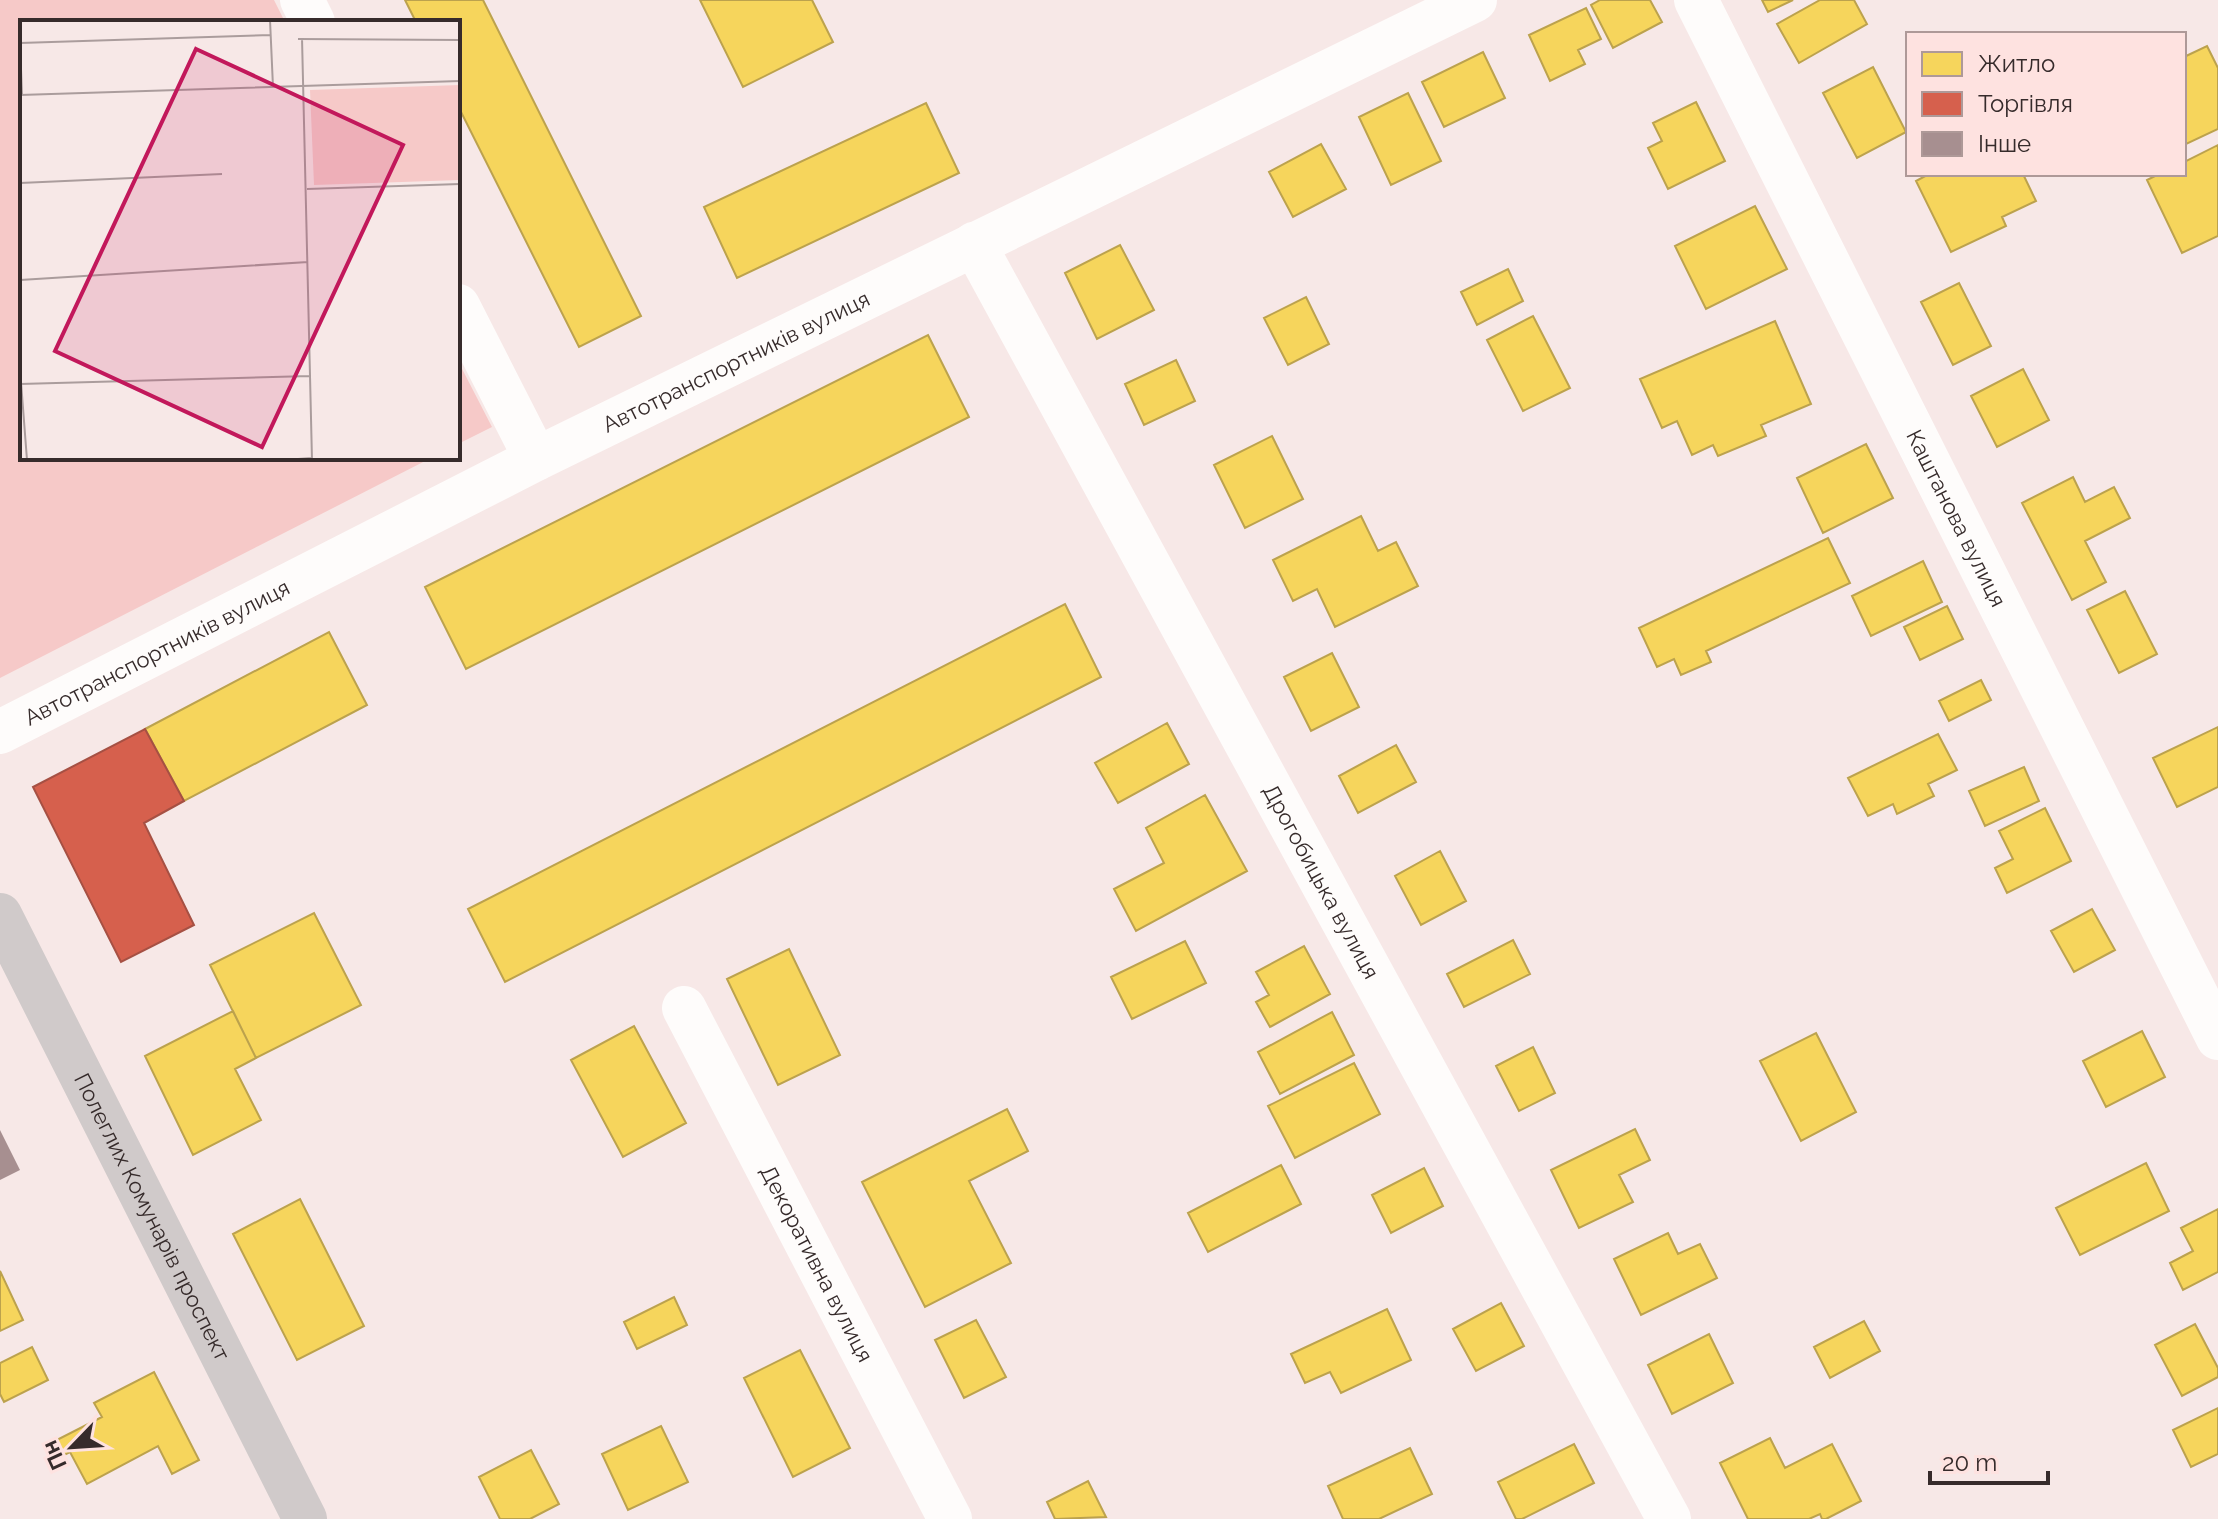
<svg xmlns="http://www.w3.org/2000/svg" width="2218" height="1519" font-family="Raleway,sans-serif">
	<style>
		.green { fill: #f6c9c8 }
		.homes { fill: #f6d55c; stroke: #bca24d; stroke-width: 2 }
		.shops { fill: #d6604d; stroke: #a65043; stroke-width: 2 }
		.building { fill: #a78f90 }
		.lines { fill: none; stroke-linecap: round; stroke-linejoin: round }
		.minor { stroke: #fefcfb; stroke-width: 44 }
		.major { stroke: #d0caca; stroke-width: 44 }
		.labels { text-anchor: middle; stroke-width: 8; stroke-linejoin: round; paint-order: stroke }
		.street-label { font-size: 22px; fill: #362b2b; stroke: #fee2e0 }
		.inset-road { fill: none; stroke: #aa9c9c; stroke-width: 2 }
		.view { fill: #c2185b; fill-opacity: 0.15; stroke: #c2185b; stroke-width: 4 }
		.inset-edge { fill: none; stroke: #362b2b; stroke-width: 4 }
	</style>
	<rect width="100%" height="100%" fill="#f7e8e7"/>
	<!-- green -->
	<path class="green" d="M0,0H274L285,22H22V458H431L0,678Z
		M458,361L492,427L458,444Z"/>
	<!-- homes -->
	<path class="homes" d="M405,0H483L641,316L579,347L458,106V22H416Z
		M700,0H812L833,42L743,87Z
		M1600,0H1650L1662,22L1613,48L1591,5Z
		M1762,0H1793L1768,12Z
		M1820,0H1854L1867,24L1799,63L1777,24Z
		M1586,8L1601,39L1578,50L1585,64L1550,81L1529,35Z
		M2207,46L2218,68V129L2184,145V57Z
		M1483,52L1505,98L1444,127L1422,82Z
		M1873,67L1906,132L1857,158L1823,93Z
		M1408,93L1441,161L1391,185L1359,117Z
		M1696,102L1725,161L1668,189L1648,148L1662,141L1653,123Z
		M926,103L959,173L737,278L704,207Z
		M1321,144L1346,189L1293,217L1269,172Z
		M2218,145V236L2182,253L2147,180L2159,174H2184V162Z
		M1929,174H2023L2036,201L2002,217L2006,226L1951,252L1916,181Z
		M1755,206L1787,269L1706,309L1675,246Z
		M1120,245L1154,310L1097,339L1065,273Z
		M1508,269L1523,301L1477,325L1461,292Z
		M1959,283L1991,346L1953,365L1921,302Z
		M1306,297L1329,344L1288,365L1264,318Z
		M1533,316L1570,388L1523,411L1487,340Z
		M1775,321L1811,404L1761,425L1766,436L1718,456L1713,445L1692,455L1677,421L1662,428L1640,379Z
		M928,335L969,417L466,669L425,587Z
		M1176,360L1195,401L1144,425L1125,384Z
		M2023,369L2049,420L1997,447L1971,396Z
		M1272,436L1303,499L1245,528L1214,465Z
		M1866,444L1893,498L1823,533L1797,478Z
		M2073,477L2085,502L2114,487L2130,518L2085,541L2106,582L2072,600L2022,503Z
		M1361,516L1378,551L1396,542L1418,586L1335,627L1317,589L1293,601L1273,560Z
		M1828,538L1850,583L1706,651L1711,662L1681,675L1674,659L1657,667L1639,628Z
		M1923,561L1942,602L1871,636L1852,596Z
		M2125,591L2157,654L2119,673L2087,610Z
		M1065,604L1101,677L505,982L468,909Z
		M1947,606L1963,639L1920,660L1904,627Z
		M329,632L367,705L184,801L145,729Z
		M1332,653L1359,707L1311,731L1284,677Z
		M1981,680L1991,700L1949,721L1939,701Z
		M1167,723L1189,764L1118,803L1095,763Z
		M2218,727V787L2177,807L2153,758Z
		M1938,734L1957,770L1928,784L1934,796L1897,814L1893,804L1868,816L1848,778Z
		M1396,745L1416,782L1358,813L1339,776Z
		M2024,767L2039,801L1985,826L1969,791Z
		M1205,795L1247,871L1136,931L1114,889L1164,863L1146,828Z
		M2045,808L2071,861L2007,893L1995,868L2013,859L1999,831Z
		M1440,851L1466,901L1421,925L1395,876Z
		M2092,909L2115,950L2074,972L2051,931Z
		M314,913L361,1005L256,1058L210,965Z
		M1513,940L1530,974L1464,1007L1447,974Z
		M1185,941L1206,983L1132,1019L1111,977Z
		M1304,946L1330,994L1270,1027L1256,1002L1269,995L1256,972Z
		M789,949L840,1055L778,1085L727,979Z
		M233,1011L256,1058L235,1069L261,1120L193,1155L145,1056Z
		M1332,1012L1354,1055L1280,1094L1258,1052Z
		M634,1026L686,1123L623,1157L571,1060Z
		M2142,1031L2165,1077L2106,1107L2083,1061Z
		M1816,1033L1856,1112L1801,1141L1760,1061Z
		M1533,1047L1555,1093L1519,1111L1496,1066Z
		M1354,1063L1380,1114L1295,1158L1268,1106Z
		M1007,1109L1028,1151L969,1181L1011,1263L925,1307L862,1182Z
		M1635,1129L1650,1160L1619,1175L1633,1202L1579,1228L1551,1170Z
		M2146,1163L2169,1211L2080,1255L2056,1208Z
		M1281,1165L1301,1204L1208,1252L1188,1213Z
		M1424,1168L1443,1206L1391,1233L1372,1195Z
		M300,1199L364,1326L297,1360L233,1234Z
		M2218,1209V1272L2183,1290L2170,1263L2193,1251L2181,1228Z
		M1668,1233L1678,1254L1700,1244L1717,1278L1641,1315L1614,1259Z
		M0,1271L23,1320L0,1331Z
		M674,1297L687,1325L637,1349L624,1322Z
		M1501,1303L1524,1346L1476,1371L1453,1329Z
		M1387,1309L1411,1360L1341,1393L1330,1372L1305,1383L1291,1354Z
		M976,1320L1006,1377L964,1398L935,1340Z
		M1864,1321L1880,1351L1830,1378L1814,1347Z
		M2195,1324L2218,1368V1377L2182,1396L2155,1345Z
		M1709,1334L1733,1383L1672,1414L1648,1365Z
		M32,1347L48,1380L4,1402L0,1394V1363Z
		M800,1350L850,1448L793,1477L744,1378Z
		M154,1372L199,1460L172,1474L158,1446L87,1484L70,1452L52,1461L45,1446L102,1417L94,1403Z
		M2218,1408V1454L2191,1467L2173,1430Z
		M661,1426L688,1482L628,1510L602,1454Z
		M1770,1438L1785,1468L1832,1444L1861,1501L1826,1519H1822L1820,1514L1809,1519H1748L1720,1463Z
		M1574,1444L1594,1483L1522,1519H1516L1498,1482Z
		M1410,1448L1432,1494L1379,1519H1343L1328,1486Z
		M531,1450L559,1504L530,1519H500L479,1477Z
		M1088,1481L1106,1517L1055,1519L1047,1502Z"/>
	<!-- shops -->
	<path class="shops" d="M145,729L184,801L144,823L194,925L121,962L33,787Z"/>
	<!-- building -->
	<path class="building" d="M0,1130L20,1170L0,1180Z"/>
	<g class="lines">
		<!-- minor -->
		<g class="minor">
			<path d="M302,0L313,22"/>
			<path id="s1" d="M1696,0L2218,1038"/>
			<path id="s2" d="M974,244L1669,1519"/>
			<path d="M458,306L536,459"/>
			<path id="s3" d="M0,732L536,459L1475,0"/>
			<path id="s4" d="M684,1008L950,1519"/>
		</g>
		<!-- major -->
		<path class="major" id="s5" d="M0,915L305,1519"/>
	</g>
	<g class="labels">
		<!-- street labels -->
		<g class="street-label">
			<text dy="8" stroke="none"><textPath href="#s3" startOffset="824">Автотранспортників вулиця</textPath></text>
			<text dy="8" stroke="none"><textPath href="#s1" startOffset="580">Каштанова вулиця</textPath></text>
			<text dy="8" stroke="none"><textPath href="#s3" startOffset="176">Автотранспортників вулиця</textPath></text>
			<text dy="8" stroke="none"><textPath href="#s2" startOffset="726">Дрогобицька вулиця</textPath></text>
			<text dy="8" stroke="none"><textPath href="#s5" startOffset="338">Полеглих Комунарів проспект</textPath></text>
			<text dy="8" stroke="none"><textPath href="#s4" startOffset="288">Декоративна вулиця</textPath></text>
		</g>
	</g>
	<!-- overview -->
	<g transform="translate(20 20)">
		<rect width="440" height="440" fill="#f7e8e7"/>
		<path d="M440,65V160L294,165L290,70Z" fill="#f6c9c8"/>
		<path class="inset-road" d="M250,0L253,67M282,18L292,440M278,19L440,20M0,23L251,15M0,23L2,75M0,75L440,61M0,163L202,154M287,169L440,164M0,260L288,242M0,349L7,440M0,364L290,356M264,440L292,438"/>
		<path class="view" d="M176,29L383,125L242,427L35,331Z"/>
		<rect width="440" height="440" class="inset-edge"/>
	</g>
	<!-- legend -->
	<rect x="1906" y="32" width="280" height="144" fill="#fee2e0" stroke="#ae9998" stroke-width="2"/>
	<rect x="1922" y="52" width="40" height="24" fill="#f6d55c" stroke="#ae9998" stroke-width="2"/>
	<text x="1978" y="72" font-size="24" fill="#362b2b">Житло</text>
	<rect x="1922" y="92" width="40" height="24" fill="#d6604d" stroke="#ae9998" stroke-width="2"/>
	<text x="1978" y="112" font-size="24" fill="#362b2b">Торгівля</text>
	<rect x="1922" y="132" width="40" height="24" fill="#a78f90" stroke="#ae9998" stroke-width="2"/>
	<text x="1978" y="152" font-size="24" fill="#362b2b">Інше</text>
	<!-- north arrow -->
	<g transform="translate(72 1447) rotate(245)" stroke="#fee2e0" stroke-width="6" paint-order="stroke">
	<path d="M0-6L14 30L0 20L-14 30Z" fill="#362b2b"/>
	<text y="-12" font-size="22" font-weight="bold" text-anchor="middle" fill="#362b2b">Пн</text>
	</g>
	<!-- scale -->
	<path d="M1930 1471v12h118v-12" fill="none" stroke="#362b2b" stroke-width="4"/>
	<text x="1942" y="1471" font-size="24" fill="#362b2b" stroke="#fee2e0" stroke-width="6" paint-order="stroke">20 m</text>
</svg>
